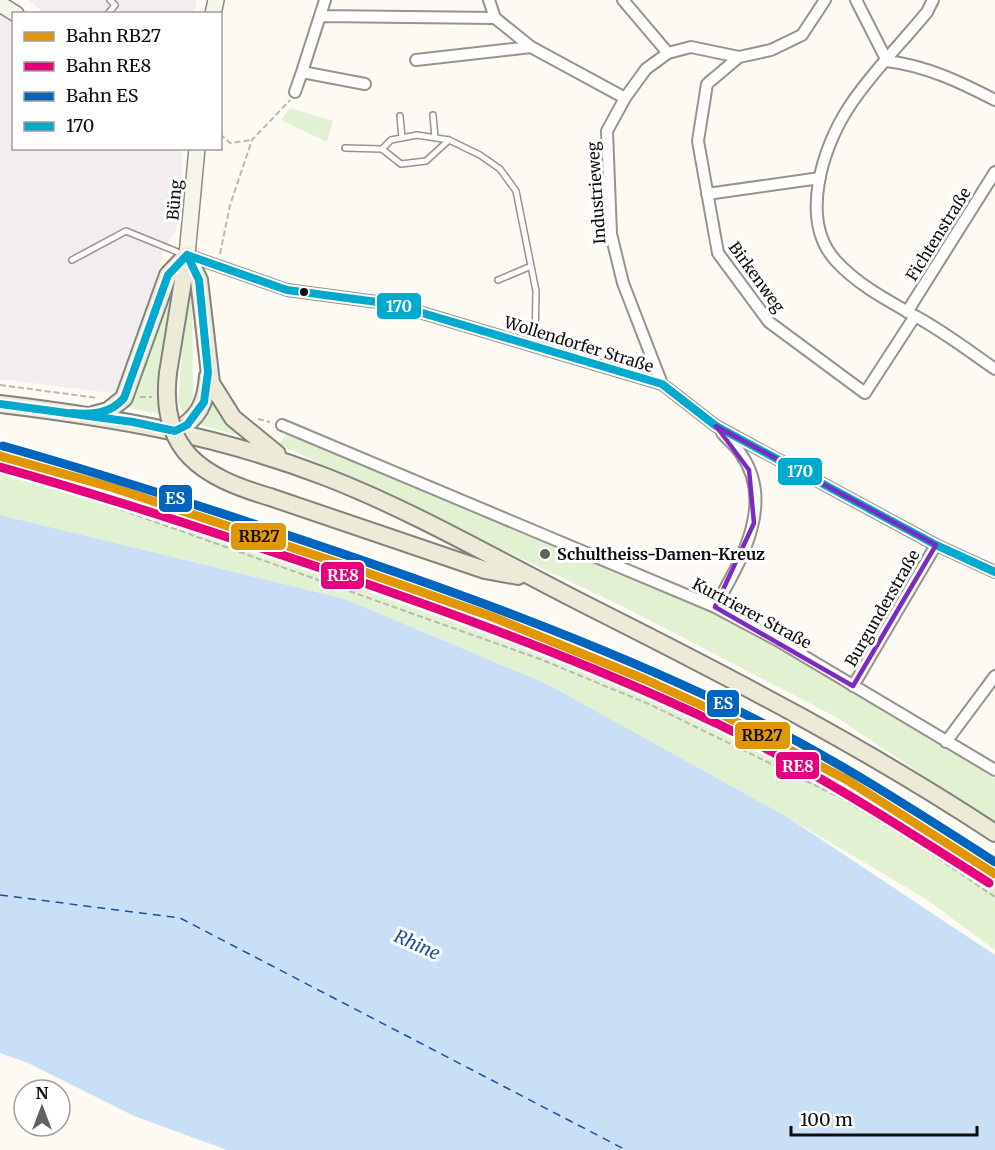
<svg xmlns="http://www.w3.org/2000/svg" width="995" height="1150" font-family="Merriweather,serif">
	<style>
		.industrial { fill: #f4edef }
		.green { fill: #e1f1d2 }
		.water { fill: #c9dff6 }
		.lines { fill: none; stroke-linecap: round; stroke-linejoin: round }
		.ferry { stroke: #1551a2; stroke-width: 1.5; stroke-dasharray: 8 6; stroke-linecap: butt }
		.lane-casing { stroke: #959491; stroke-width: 8 }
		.street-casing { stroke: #959491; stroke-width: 14 }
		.secondary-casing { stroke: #8c8b87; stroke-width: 18 }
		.primary-casing { stroke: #82827e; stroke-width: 20 }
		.path { stroke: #b8b8b6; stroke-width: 2; stroke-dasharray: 6 3; stroke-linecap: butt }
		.lane { stroke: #fffefd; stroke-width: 5 }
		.street { stroke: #fffefd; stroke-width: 10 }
		.secondary { stroke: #f5f5ea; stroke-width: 15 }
		.primary { stroke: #edead8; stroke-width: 16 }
		.primary-bridge-casing { stroke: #82827e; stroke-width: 20; stroke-linecap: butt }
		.primary-bridge { stroke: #edead8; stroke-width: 16 }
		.bus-1-casing { stroke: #fff; stroke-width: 12 }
		.bus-1 { stroke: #00a9ce; stroke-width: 8 }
		.rail-1-casing { stroke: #fff; stroke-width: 14 }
		.rail-2-casing { stroke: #fff; stroke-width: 14 }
		.rail-3-casing { stroke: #fff; stroke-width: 14 }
		.rail-1 { stroke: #e09701; stroke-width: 9 }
		.rail-2 { stroke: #e5007d; stroke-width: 9 }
		.rail-3 { stroke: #0065bd; stroke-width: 9 }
		.marked { fill: none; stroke: #7b2cbf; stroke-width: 4.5; stroke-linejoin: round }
		.bus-dot { fill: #0e0e0e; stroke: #fff; stroke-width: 2 }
		.poi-dot { fill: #61615e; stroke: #fff; stroke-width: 2 }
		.labels { text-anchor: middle; stroke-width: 6; stroke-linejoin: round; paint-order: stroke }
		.street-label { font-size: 16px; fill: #0e0e0e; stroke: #fff }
		.poi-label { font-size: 16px; font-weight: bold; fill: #0e0e0e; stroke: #fff; text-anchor: start }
		.water-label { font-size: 18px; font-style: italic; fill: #1551a2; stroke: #fff }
		.line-badge { stroke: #fff; stroke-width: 2 }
		.badge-label { font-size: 16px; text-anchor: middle; font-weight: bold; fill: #fff }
		.pale-badge-label { font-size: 16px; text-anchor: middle; font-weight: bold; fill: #111 }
	</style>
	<rect width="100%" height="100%" fill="#fcfaf2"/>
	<!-- industrial -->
	<path class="industrial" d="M29,0H197L194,14L44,13Z
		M0,11L13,19L14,148H180L182,155L181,205L176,231L165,246L140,336L119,389L112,393L0,379Z"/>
	<!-- green -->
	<path class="green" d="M290,108L333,121L327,142L281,120Z
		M171,279H176L159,414L124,407L155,336Z
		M188,279H192L193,397L184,416L178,401Z
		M210,397L218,411L240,436L194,423Z
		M287,433L717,612L938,739L995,778V824L838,718L624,607L279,444Z
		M0,467L74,483L338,569L608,672L823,780L896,819L995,884V950L926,899L789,818L547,684L345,599L0,515Z"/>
	<!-- water -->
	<path class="water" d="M0,515L345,599L547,684L789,818L995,955V1150H227L134,1116L28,1063L0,1053Z"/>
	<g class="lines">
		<!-- ferry -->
		<path class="ferry" d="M0,895L180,918L626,1150"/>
		<!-- lane casing -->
		<g class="lane-casing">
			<path id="lane" d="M108,14L115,5L110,0
				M433,115L435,138
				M400,116L402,138
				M345,148L382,149L391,140L417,135L449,140L480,155L500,169L516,191L536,291L535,346
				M382,149L401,164L426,161L449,140
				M72,260L126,231L185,255
				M498,280L529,267"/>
		</g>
		<!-- street casing -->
		<g class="street-casing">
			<path id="street" d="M325,0L302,72L365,84
				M489,0L495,18L531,47L625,98
				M623,0L668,53
				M856,0L887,61C927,66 960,82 995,100
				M933,0L927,12C901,44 871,73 849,107C822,148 799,221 836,261C858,285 887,300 915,316C943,331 969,351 995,369
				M320,16L495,18
				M739,57L707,84L698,141L718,253L769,322L865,393L915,316
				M416,60L531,47
				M295,92L302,72
				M707,194L820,178
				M187,255L287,290L392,304L662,384L716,426L936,545L995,572
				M907,312L995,172
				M662,384L623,283L611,234L607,131L625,98L646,69L668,53L691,47L739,57L771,50L802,35L825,0
				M282,425L715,607L777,640L995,770
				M715,607C740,562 776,504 741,454C736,446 728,440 722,433
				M853,686L936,545
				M946,742L995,676"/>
		</g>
		<!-- secondary casing -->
		<g class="secondary-casing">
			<path id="secondary" d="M0,4L16,14
				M213,14L216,0
				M187,255L197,148"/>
		</g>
		<!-- primary casing -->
		<g class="primary-casing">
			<path id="primary" d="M187,255L199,280L211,383L233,418L277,454
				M168,373L187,256
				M0,404C115,418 217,435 326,477C421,514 511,568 602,613C737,681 869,750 995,833
				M93,415L108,411L124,398L168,275L187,255
				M175,431C199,419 206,402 208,376
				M270,497L485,570L518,576"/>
		</g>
		<!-- path -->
		<path class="path" d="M220,134L230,143L252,140
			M220,254L230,205L252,140L290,100
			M0,385L98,398
			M140,397H152
			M258,419L270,422
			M0,473L24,477L88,498L540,659L651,705L841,798L920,846L995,897"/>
		<!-- lane -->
		<use href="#lane" class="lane"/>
		<!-- street -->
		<use href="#street" class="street"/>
		<!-- secondary -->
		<use href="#secondary" class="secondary"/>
		<!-- primary -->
		<use href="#primary" class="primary"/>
		<!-- primary-bridge casing -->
		<g class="primary-bridge-casing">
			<path id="primary-bridge" d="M168,373C159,451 202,477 270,497"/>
		</g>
		<!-- primary-bridge -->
		<use href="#primary-bridge" class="primary-bridge"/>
		<!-- bus-1 casing -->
		<g class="bus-1-casing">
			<path id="bus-1" d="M187,255L287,290L392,304L662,384L716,426L936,545L995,572
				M0,404L133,422L175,431L187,425L204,402L208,372L199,280L187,255
				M72,413C92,415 110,414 124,398L168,275L187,255"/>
		</g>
		<!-- bus-1 -->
		<use href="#bus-1" class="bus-1"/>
		<!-- rail-1 casing -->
		<g class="rail-1-casing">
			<path id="rail-1" d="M0,456L114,488L356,569L490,616L644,679L725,716L847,780L995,874"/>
		</g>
		<!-- rail-2 casing -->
		<g class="rail-2-casing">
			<path id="rail-2" d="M0,467C101,495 200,528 300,561C442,609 583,660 718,724C813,770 901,827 989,883"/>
		</g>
		<!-- rail-3 casing -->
		<g class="rail-3-casing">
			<path id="rail-3" d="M3,446C106,475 207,508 308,542C451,590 592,641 728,706C821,750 908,806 995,862"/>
		</g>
		<!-- rail-1 -->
		<use href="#rail-1" class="rail-1"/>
		<!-- rail-2 -->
		<use href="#rail-2" class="rail-2"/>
		<!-- rail-3 -->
		<use href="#rail-3" class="rail-3"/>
	</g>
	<!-- marked area -->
	<path class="marked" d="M716,426L936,545L853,686L715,607L754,523L749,470Z"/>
	<!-- markers -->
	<circle class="bus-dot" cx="304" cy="292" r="5"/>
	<circle class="poi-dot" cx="545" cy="554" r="6"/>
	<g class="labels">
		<!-- street labels -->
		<g class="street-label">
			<text transform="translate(596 193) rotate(-94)" y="6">Industrieweg</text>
			<text transform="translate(174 200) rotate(-85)" y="6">Büng</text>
			<text transform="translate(938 234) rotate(-58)" y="6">Fichtenstraße</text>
			<text transform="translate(757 277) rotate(54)" y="6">Birkenweg</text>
			<text transform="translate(579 344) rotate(17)" y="6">Wollendorfer Straße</text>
			<text transform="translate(882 608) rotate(-60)" y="6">Burgunderstraße</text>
			<text transform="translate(752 613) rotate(28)" y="6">Kurtrierer Straße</text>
		</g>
		<!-- poi labels -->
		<g class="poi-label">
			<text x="557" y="560">Schultheiss-Damen-Kreuz</text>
		</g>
		<!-- water labels -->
		<g class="water-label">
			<text transform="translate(417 945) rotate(24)" y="6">Rhine</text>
		</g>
	</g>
	<g class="line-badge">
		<rect x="376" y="292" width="46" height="28" rx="6" fill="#00a9ce"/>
		<rect x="777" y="457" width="46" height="29" rx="6" fill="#00a9ce"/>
		<rect x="158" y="484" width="35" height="29" rx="6" fill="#0065bd"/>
		<rect x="230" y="522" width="57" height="29" rx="6" fill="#e09701"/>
		<rect x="320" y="561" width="45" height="29" rx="6" fill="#e5007d"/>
		<rect x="706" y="689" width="34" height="29" rx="6" fill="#0065bd"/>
		<rect x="734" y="721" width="57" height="29" rx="6" fill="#e09701"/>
		<rect x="775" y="751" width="45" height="29" rx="6" fill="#e5007d"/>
	</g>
	<g class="badge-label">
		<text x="399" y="312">170</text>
		<text x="800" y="477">170</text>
		<text x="175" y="504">ES</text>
		<text x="343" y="581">RE8</text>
		<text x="723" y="709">ES</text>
		<text x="798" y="772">RE8</text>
	</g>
	<g class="pale-badge-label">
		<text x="259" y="542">RB27</text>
		<text x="762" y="741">RB27</text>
	</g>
	<!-- legend -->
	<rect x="12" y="12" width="210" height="138" fill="#ffffff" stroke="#9f9f9f" stroke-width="1.5"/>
	<rect x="24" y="32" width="30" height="9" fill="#e09701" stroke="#9f9f9f" stroke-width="1.5"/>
	<text x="66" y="42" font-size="18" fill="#0e0e0e">Bahn RB27</text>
	<rect x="24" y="62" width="30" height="9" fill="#e5007d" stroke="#9f9f9f" stroke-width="1.5"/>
	<text x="66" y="72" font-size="18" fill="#0e0e0e">Bahn RE8</text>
	<rect x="24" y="92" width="30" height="9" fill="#0065bd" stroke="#9f9f9f" stroke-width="1.5"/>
	<text x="66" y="102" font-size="18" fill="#0e0e0e">Bahn ES</text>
	<rect x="24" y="122" width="30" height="9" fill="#00a9ce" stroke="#9f9f9f" stroke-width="1.5"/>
	<text x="66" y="132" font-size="18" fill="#0e0e0e">170</text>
	<!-- north arrow -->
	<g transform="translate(42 1108)"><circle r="28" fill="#ffffff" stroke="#9f9f9f" stroke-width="1.5"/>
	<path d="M0-4.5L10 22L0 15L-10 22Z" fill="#61615e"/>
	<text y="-9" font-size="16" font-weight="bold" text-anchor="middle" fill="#0e0e0e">N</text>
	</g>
	<!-- scale -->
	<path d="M791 1126v9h186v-9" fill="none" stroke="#0e0e0e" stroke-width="3"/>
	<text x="800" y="1126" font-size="18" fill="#0e0e0e" stroke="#ffffff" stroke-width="4.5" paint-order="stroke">100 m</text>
</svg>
